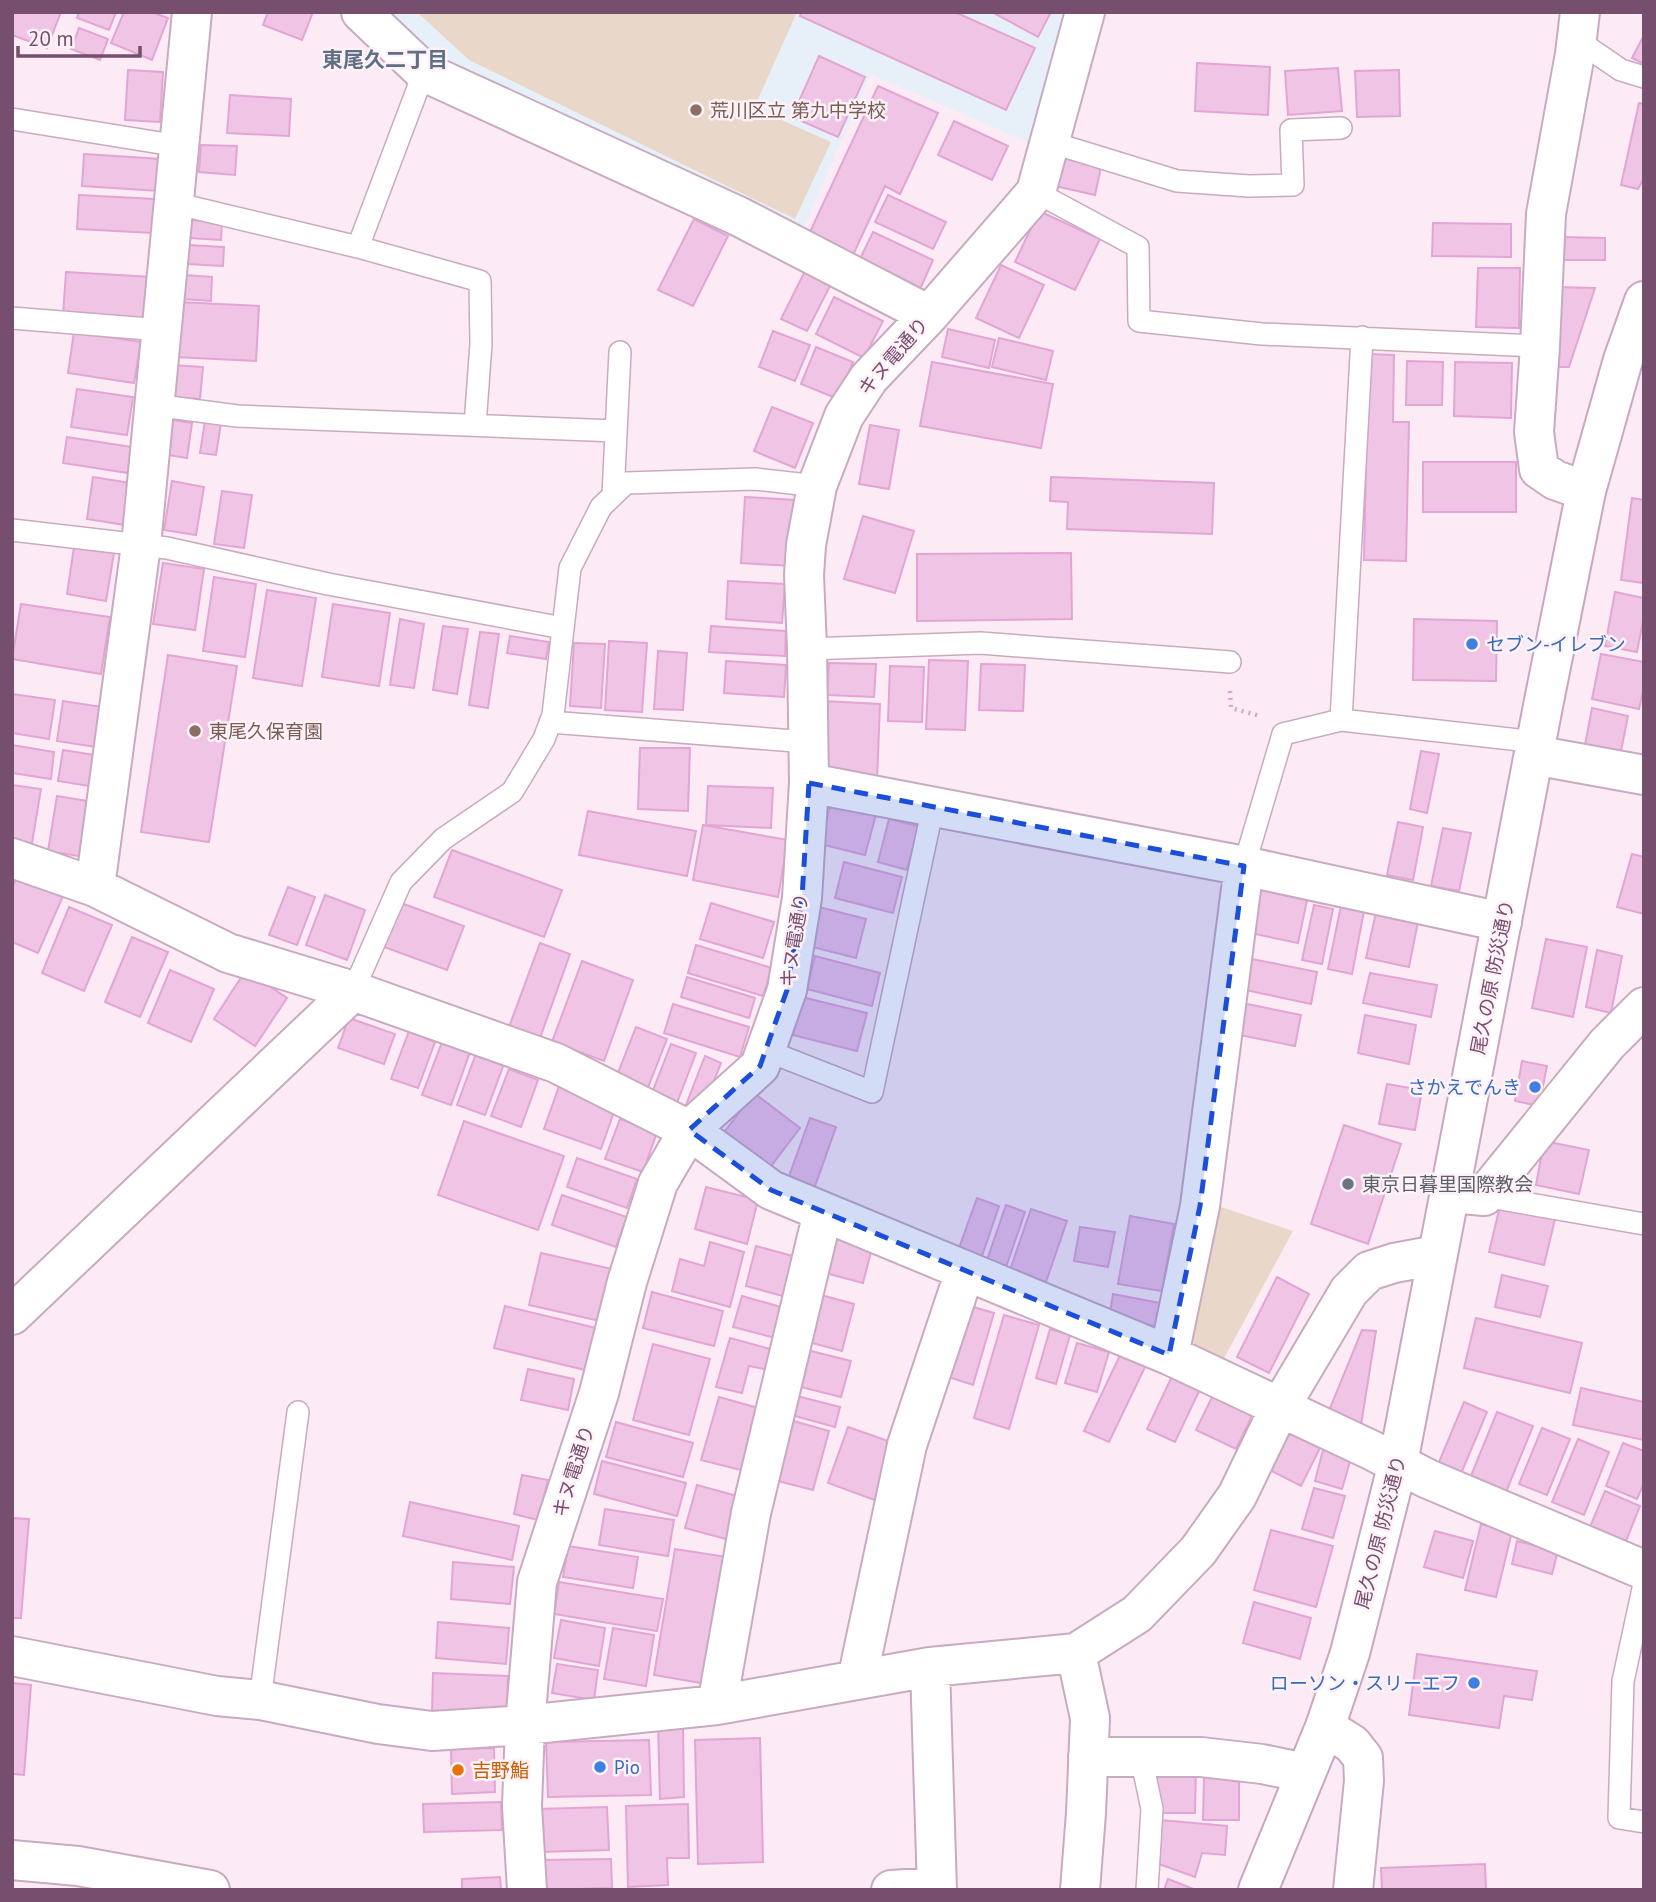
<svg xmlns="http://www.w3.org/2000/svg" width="1656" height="1902" font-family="'PT Sans','Noto Sans JP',sans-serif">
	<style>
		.education { fill: #e7f0f8 }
		.green { fill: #e9d7c9 }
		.building { fill: #f0c4e5; stroke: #e2a5d4; stroke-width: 2 }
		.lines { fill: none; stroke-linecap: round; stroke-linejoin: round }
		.lane-casing { stroke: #c9abc1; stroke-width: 24 }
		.street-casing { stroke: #c9abc1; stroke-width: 42 }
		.secondary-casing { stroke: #caa7c0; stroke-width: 42 }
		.path { stroke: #d5a6cb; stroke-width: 4.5; stroke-dasharray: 2 5; stroke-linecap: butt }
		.lane { stroke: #fff; stroke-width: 21 }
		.street { stroke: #fff; stroke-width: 38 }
		.secondary { stroke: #fff; stroke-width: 38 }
		.marked { fill: #1d4ed8; fill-opacity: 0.2; stroke: #1d4ed8; stroke-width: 5; stroke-dasharray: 14 9; stroke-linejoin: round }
		.education-dot { fill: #8d6e63; stroke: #fef1f8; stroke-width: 2.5 }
		.shop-dot { fill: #3f7fe0; stroke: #fef1f8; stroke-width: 2.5 }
		.worship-dot { fill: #6b7280; stroke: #fef1f8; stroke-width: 2.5 }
		.food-dot { fill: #e8710a; stroke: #fef1f8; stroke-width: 2.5 }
		.labels { text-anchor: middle; stroke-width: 5; stroke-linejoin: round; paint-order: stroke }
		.education-label { font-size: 19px; fill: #785e54; stroke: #fef1f8; text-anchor: start }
		.street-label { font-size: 19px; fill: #764f6e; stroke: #fef1f8 }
		.shop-label { font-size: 19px; fill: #366cbe; stroke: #fef1f8; text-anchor: start }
		.worship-label { font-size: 19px; fill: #5b616d; stroke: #fef1f8; text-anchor: start }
		.food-label { font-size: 19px; fill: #c56008; stroke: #fef1f8; text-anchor: start }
		.neighbourhood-label { font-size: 21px; font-weight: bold; fill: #5e7184; stroke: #fef1f8 }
	</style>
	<rect width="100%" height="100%" fill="#fcebf4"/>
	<!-- education -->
	<path class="education" d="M382,12H1074L1036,146L871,74L799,238L447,66Z"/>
	<!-- green -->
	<path class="green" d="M417,12H797L754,108L831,142L795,219L469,60Z
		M1215,1205L1293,1231L1222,1362L1186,1344Z"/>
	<!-- building -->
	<path class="building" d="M12,12H61L47,48L12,35Z
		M79,12H116L109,30L77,18Z
		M124,12H152L168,18L152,60L111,43Z
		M268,12H313L302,40L263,25Z
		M802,12H955L1035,48L1006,110L800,16Z
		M992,12H1051L1038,37Z
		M79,28L108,39L100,60L71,49Z
		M1644,35V64L1632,58Z
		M819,56L865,77L838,137L792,117Z
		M1197,63L1270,67L1268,115L1195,111Z
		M1338,68L1342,111L1288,115L1285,71Z
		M128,70L163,72L160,122L125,120Z
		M1399,70L1400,116L1357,117L1355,71Z
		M878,86L938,113L900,194L885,186L853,255L809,234Z
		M230,95L291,99L289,136L227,133Z
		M1639,103L1644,104V178L1638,189L1621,185Z
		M954,121L1008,146L992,180L938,155Z
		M201,145L237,146L235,175L199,172Z
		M84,154L161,159L159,191L82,186Z
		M1062,158L1101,167L1095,195L1055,186Z
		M79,195L154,199L153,233L77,229Z
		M888,195L946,222L933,249L875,222Z
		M1039,211L1100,239L1075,290L1015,262Z
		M694,219L728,236L693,306L658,290Z
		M190,220L222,222L221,240L189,238Z
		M1433,223L1511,224V257L1432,256Z
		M873,232L933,260L919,292L858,263Z
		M1561,237L1605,238V260H1561Z
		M188,245L224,247L223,266L187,264Z
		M1001,265L1044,285L1019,338L976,318Z
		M1478,268H1520L1519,328L1476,327Z
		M805,271L831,284L807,331L781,319Z
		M66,272L152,277L150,319L63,315Z
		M184,275L212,277L211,301L183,299Z
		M1557,287L1595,288L1569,367H1555Z
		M834,297L883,321L864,358L816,334Z
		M178,302L259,306L256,361L175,357Z
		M948,329L995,340L989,368L942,357Z
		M773,331L810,345L795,381L759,367Z
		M74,332L141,342L134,383L68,373Z
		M999,338L1053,351L1046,380L992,367Z
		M816,347L853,362L838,399L801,384Z
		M1368,354L1394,355L1393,422H1409L1406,561L1364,560Z
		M1407,361L1443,362L1442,405H1406Z
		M932,362L1053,384L1041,448L920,426Z
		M1455,362L1512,363L1511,418L1454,416Z
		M171,365L203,367L200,399L169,397Z
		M77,389L133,397L127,435L71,427Z
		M772,407L813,423L795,468L754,451Z
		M173,420L192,423L187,458L168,455Z
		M205,421L221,423L216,455L200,453Z
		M870,425L899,430L889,489L859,484Z
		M67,437L132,447L128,473L63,463Z
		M1423,462H1516V512H1423Z
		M93,477L131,483L125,525L87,519Z
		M1051,477L1214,483L1212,534L1067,529L1068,502L1050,501Z
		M172,481L204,487L196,535L164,530Z
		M222,491L252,495L244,548L214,544Z
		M745,497L796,500L791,566L741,563Z
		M1632,498L1644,500V583L1621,580Z
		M863,516L914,531L895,593L844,579Z
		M74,547L114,553L106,601L67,594Z
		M1071,553L1072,619L917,621V554Z
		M163,563L204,569L195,630L153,624Z
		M214,577L256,584L245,657L203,651Z
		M728,581L785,584L782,623L726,619Z
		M267,590L316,598L302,686L253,678Z
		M1615,592L1644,598V616L1637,652L1605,646Z
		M21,604L110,617L101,674L12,659Z
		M333,604L390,613L379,686L322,677Z
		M400,619L424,624L414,688L390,685Z
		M1414,619L1497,621L1496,681L1413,680Z
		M443,626L468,629L457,694L433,690Z
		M711,626L786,631L785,656L709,652Z
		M480,632L499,634L488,708L469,705Z
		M510,636L549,642L546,659L507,653Z
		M609,641L647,643L642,712L605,710Z
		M574,643L605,644L601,708L570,706Z
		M658,651L687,653L683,710L654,709Z
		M1601,654L1644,662V687L1639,709L1592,699Z
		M168,655L237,666L209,842L141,832Z
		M929,660L968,661L965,730L926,729Z
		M726,661L786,665L784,697L724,693Z
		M829,663L876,664L874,697L827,695Z
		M981,664L1025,665L1023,711L979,710Z
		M890,666L924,667L922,722L888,721Z
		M12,694L55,700L49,739L12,733Z
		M63,701L115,709L109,749L57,741Z
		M824,701L880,704L877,781L821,779Z
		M1592,708L1628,716L1620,756L1584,750Z
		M12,745L54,752L51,779L12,773Z
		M640,748H690L688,811L638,809Z
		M63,750L101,756L96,787L58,781Z
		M1421,751L1439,754L1427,813L1410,809Z
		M12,785L41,789L32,843L12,840Z
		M708,786L773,788L771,828L706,825Z
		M57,796L94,802L85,857L48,851Z
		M832,799L877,811L865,855L820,844Z
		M588,811L696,831L687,876L579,855Z
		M889,819L918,826L907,870L878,862Z
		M1398,822L1423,827L1413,880L1387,875Z
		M703,825L788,840L778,897L693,880Z
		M1443,828L1471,833L1459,891L1431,886Z
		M452,850L562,890L544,937L434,897Z
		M1632,854L1644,857V914L1617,907Z
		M844,862L902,877L893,913L835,898Z
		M17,877L63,896L38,953L12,942V888Z
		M1260,880L1309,891L1298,943L1250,933Z
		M288,887L315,897L297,945L269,935Z
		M325,895L365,910L347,960L306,945Z
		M1342,901L1365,906L1352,974L1328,969Z
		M401,903L464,926L447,970L384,947Z
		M711,903L774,922L763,958L700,939Z
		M1378,903L1420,912L1409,967L1366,958Z
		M1314,905L1333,909L1322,964L1302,960Z
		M69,907L112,925L84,991L42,973Z
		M819,907L866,919L856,958L809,946Z
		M132,937L168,952L140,1017L105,1002Z
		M1546,939L1587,947L1573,1017L1532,1008Z
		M540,943L570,954L540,1038L509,1027Z
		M696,945L772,968L763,996L688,973Z
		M1597,950L1622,956L1611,1013L1586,1007Z
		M815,956L880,973L872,1006L807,989Z
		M1247,958L1317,972L1311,1004L1241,989Z
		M582,961L633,980L604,1061L552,1042Z
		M170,970L214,989L191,1042L148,1023Z
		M246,970L287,998L255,1046L214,1019Z
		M1370,973L1437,985L1431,1017L1363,1003Z
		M687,977L755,998L749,1018L681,997Z
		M802,997L867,1013L857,1051L793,1035Z
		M1242,1003L1301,1015L1295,1046L1235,1034Z
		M673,1004L749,1027L740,1057L664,1033Z
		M1365,1015L1416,1025L1409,1064L1358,1053Z
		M349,1018L395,1034L384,1064L338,1048Z
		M636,1027L667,1039L647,1090L616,1078Z
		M409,1031L435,1042L418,1088L391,1079Z
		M442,1042L470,1052L451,1105L422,1095Z
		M671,1044L696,1053L677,1103L652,1093Z
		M477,1051L505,1061L485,1115L457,1105Z
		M705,1056L721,1063L702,1111L686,1105Z
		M1522,1061L1547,1066L1539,1106L1515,1101Z
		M509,1069L538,1080L521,1127L491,1116Z
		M1387,1084L1422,1090L1415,1130L1379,1124Z
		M559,1086L616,1106L601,1149L544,1129Z
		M754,1093L800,1128L768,1170L722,1135Z
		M810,1118L836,1127L814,1189L788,1179Z
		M620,1119L657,1132L643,1172L605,1159Z
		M464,1121L564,1156L538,1230L438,1195Z
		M1344,1125L1401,1144L1368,1244L1311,1224Z
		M1544,1141L1589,1150L1579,1194L1536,1185Z
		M577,1158L637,1179L627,1208L567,1187Z
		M706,1187L758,1200L747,1244L695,1229Z
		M562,1195L627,1217L616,1247L552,1225Z
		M977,1198L999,1206L981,1259L958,1251Z
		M1006,1205L1025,1212L1005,1270L986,1263Z
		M1500,1206L1555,1219L1544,1265L1489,1252Z
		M1031,1209L1067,1221L1046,1282L1010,1270Z
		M1130,1216L1174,1224L1162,1291L1118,1284Z
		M1080,1227L1115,1232L1108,1267L1074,1261Z
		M827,1237L872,1248L863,1283L818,1271Z
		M710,1242L744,1252L730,1307L672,1291L680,1259L704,1266Z
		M756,1246L800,1258L790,1298L746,1286Z
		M541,1253L612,1269L600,1321L529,1305Z
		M1502,1275L1548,1286L1540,1317L1495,1307Z
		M1277,1277L1309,1294L1269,1373L1237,1357Z
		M652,1292L723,1311L714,1346L643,1328Z
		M814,1293L854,1304L842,1351L801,1340Z
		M1113,1294L1160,1303L1156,1326L1109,1318Z
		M742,1296L788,1309L779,1339L733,1327Z
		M967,1305L994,1313L973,1385L946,1376Z
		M505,1306L596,1328L585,1370L494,1348Z
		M1004,1315L1039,1325L1009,1429L974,1418Z
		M1476,1318L1582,1343L1570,1393L1464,1368Z
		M1050,1329L1070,1335L1056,1384L1036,1378Z
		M1362,1330L1376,1331L1361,1425L1326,1418Z
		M730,1338L774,1350L769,1370L749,1366L742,1393L716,1387Z
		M1077,1343L1109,1352L1097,1392L1065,1383Z
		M653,1344L710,1359L689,1435L633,1420Z
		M799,1348L851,1361L841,1397L789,1384Z
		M1121,1353L1146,1365L1109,1442L1084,1431Z
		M528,1369L574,1379L568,1410L521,1400Z
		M1174,1372L1202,1385L1175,1442L1147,1429Z
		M1581,1388L1644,1402V1440L1573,1425Z
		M789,1394L840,1407L835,1427L784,1413Z
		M1213,1395L1253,1414L1236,1449L1196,1430Z
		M719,1397L762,1409L745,1471L701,1460Z
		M1464,1402L1487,1412L1460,1476L1437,1467Z
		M1497,1412L1533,1426L1504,1497L1468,1483Z
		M790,1420L829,1431L813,1490L774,1480Z
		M616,1422L693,1443L683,1477L606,1457Z
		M848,1427L900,1445L880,1502L828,1483Z
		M1542,1428L1570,1439L1547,1495L1519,1484Z
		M1285,1430L1320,1448L1301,1486L1266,1468Z
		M1578,1439L1609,1452L1584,1515L1552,1502Z
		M1623,1443L1644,1451V1483L1637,1499L1606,1486Z
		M1323,1450L1351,1458L1342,1489L1315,1481Z
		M602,1461L686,1483L677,1516L594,1494Z
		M522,1475L548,1480L538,1520L514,1514Z
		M697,1485L737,1496L726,1539L685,1528Z
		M1314,1488L1345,1496L1333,1538L1302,1529Z
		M1605,1491L1640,1506L1626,1541L1590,1527Z
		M410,1502L519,1526L512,1560L403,1536Z
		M605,1509L674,1520L668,1556L599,1545Z
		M12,1518L29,1519L21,1618H12Z
		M1481,1524L1512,1532L1496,1597L1465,1590Z
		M1271,1530L1333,1546L1316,1607L1254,1590Z
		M1435,1531L1473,1541L1463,1578L1424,1567Z
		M1517,1541L1558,1551L1552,1574L1512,1564Z
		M568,1546L638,1557L633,1588L563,1577Z
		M675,1549L727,1557L707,1684L654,1675Z
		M453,1562L514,1567L510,1604L451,1599Z
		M559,1582L663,1599L657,1631L554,1614Z
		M1254,1602L1311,1618L1300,1659L1243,1643Z
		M561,1620L605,1628L599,1666L554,1658Z
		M438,1622L509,1628L506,1664L436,1658Z
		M613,1628L654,1635L646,1686L604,1679Z
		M1417,1654L1537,1671L1532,1700L1504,1696L1499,1728L1409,1715Z
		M557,1664L598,1670L594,1700L552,1693Z
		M433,1673L508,1676L507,1713L432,1711Z
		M12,1683L31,1685L24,1775L12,1774Z
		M658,1723H683L684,1797L660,1799Z
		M760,1738L763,1862L698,1864L695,1740Z
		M649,1740L651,1795L548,1797L546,1742Z
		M494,1748L495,1792L452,1794L451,1749Z
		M1157,1767L1196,1768L1195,1813H1157Z
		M1204,1777L1239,1778V1820H1203Z
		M501,1802L502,1830L424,1832L423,1804Z
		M688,1804L689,1858H667L668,1885L628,1887L626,1806Z
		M607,1807L609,1850L539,1852L538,1809Z
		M1160,1820L1227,1826L1225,1855L1202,1853L1195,1877L1156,1863Z
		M611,1859L612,1888L542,1890L541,1860Z
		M1485,1864L1486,1890H1382L1381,1868Z
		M500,1877L501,1890H462V1879Z
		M1168,1879L1196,1890H1164Z"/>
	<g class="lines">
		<!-- lane casing -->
		<g class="lane-casing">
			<path id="lane" d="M1577,40L1621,70L1644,77
				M12,119L179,146
				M1050,142L1177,181L1249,186L1293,185L1291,130L1341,128
				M1036,192L1138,247L1139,321L1262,334L1540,346
				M174,203L358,247L480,281L481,344L475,425
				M358,247L424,72
				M12,318L161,330
				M154,405L237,416L616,431
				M613,495L620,352
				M12,530L167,548L328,584L563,628
				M807,649L980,643L1230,662
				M1341,720L1362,337
				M550,722L808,742
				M1244,866L1283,734L1341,720L1537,742
				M353,991L401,882L443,839L512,792L544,739L553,715L570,568L601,507L626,483L755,479L817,486
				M765,1050L872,1092L933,807
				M1484,1196L1644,1224
				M1644,1584L1623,1681L1619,1818L1644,1822
				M260,1700L298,1412
				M1141,1757L1152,1809L1147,1890"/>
		</g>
		<!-- street casing -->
		<g class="street-casing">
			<path id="street" d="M361,12L424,72L738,216L929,315
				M1580,12L1575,54L1546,214L1540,346L1534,432L1539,469L1555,480L1586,491
				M1534,755L1644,775
				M809,783L1244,866L1502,922
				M12,858L95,887L228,953L353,991L556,1063L689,1130L771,1190L1169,1355L1369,1449L1428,1479L1644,1570
				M95,887L141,545L192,12
				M1449,1193L1484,1196L1607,1044L1644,1007
				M12,1315L353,991
				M1169,1355L1200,1206L1244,866
				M1076,1653L1090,1718L1086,1813L1080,1890
				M12,1656L217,1696L260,1700L378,1724L432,1731L525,1725L717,1705L930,1667L1076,1653L1137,1614L1198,1551L1237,1496L1280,1407L1349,1291L1369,1271L1394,1263L1437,1255
				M930,1667L937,1890
				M857,1680L907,1445L965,1271
				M717,1705L751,1513L823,1212
				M1325,1727L1352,1744L1363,1758L1364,1781L1353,1890
				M1088,1757H1201L1262,1764L1306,1773
				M12,1860L78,1866L210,1890
				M527,1890L522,1806L525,1725L537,1582L599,1393L627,1282L658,1183L689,1130L760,1066L787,990L802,898L809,783L807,649L804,575L806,545L817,486L844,416L869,378L929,315L1036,192L1085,12
				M891,1890L937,1887"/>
		</g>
		<!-- secondary casing -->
		<g class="secondary-casing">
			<path id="secondary" d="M1258,1890L1325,1727L1350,1653L1398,1463L1543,706L1586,491L1623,360L1644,301"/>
		</g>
		<!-- path -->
		<path class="path" d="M1230,691L1231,708L1260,716"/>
		<!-- lane -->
		<use href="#lane" class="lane"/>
		<!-- street -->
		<use href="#street" class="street"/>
		<!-- secondary -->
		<use href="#secondary" class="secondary"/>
	</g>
	<!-- marked area -->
	<path class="marked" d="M809,783L1244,866L1200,1206L1169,1355L771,1190L689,1130L760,1066L787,990L802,898Z"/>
	<!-- markers -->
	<g class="education-dot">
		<circle cx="696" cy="110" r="7"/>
		<circle cx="195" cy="731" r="7"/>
	</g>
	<g class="shop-dot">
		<circle cx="1472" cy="644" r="7"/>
		<circle cx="1535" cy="1087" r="7"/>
		<circle cx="1474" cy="1683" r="7"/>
		<circle cx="600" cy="1767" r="7"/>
	</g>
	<circle class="worship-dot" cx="1348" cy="1184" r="7"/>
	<circle class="food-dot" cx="458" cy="1770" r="7"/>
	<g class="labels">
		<!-- education labels -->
		<g class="education-label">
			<text x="710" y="117">荒川区立 第九中学校</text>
			<text x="209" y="738">東尾久保育園</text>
		</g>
		<!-- street labels -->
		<g class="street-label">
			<text transform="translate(893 356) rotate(-49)" y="7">キヌ電通り</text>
			<text transform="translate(794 940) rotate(-81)" y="7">キヌ電通り</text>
			<text transform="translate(1492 977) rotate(-79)" y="7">尾久の原 防災通り</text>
			<text transform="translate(573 1471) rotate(-72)" y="7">キヌ電通り</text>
			<text transform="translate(1380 1532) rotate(-76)" y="7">尾久の原 防災通り</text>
		</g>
		<!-- shop labels -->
		<g class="shop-label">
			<text x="1486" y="651">セブン-イレブン</text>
			<text x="1521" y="1094" text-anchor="end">さかえでんき</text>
			<text x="1460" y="1690" text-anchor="end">ローソン・スリーエフ</text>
			<text x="614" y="1774">Pio</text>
		</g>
		<!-- worship labels -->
		<g class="worship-label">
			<text x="1362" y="1191">東京日暮里国際教会</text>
		</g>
		<!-- food labels -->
		<g class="food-label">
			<text x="472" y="1777">吉野鮨</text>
		</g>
		<!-- neighbourhood labels -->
		<g class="neighbourhood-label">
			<text x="385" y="67">東尾久二丁目</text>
		</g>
	</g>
	<!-- border -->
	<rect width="1656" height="1902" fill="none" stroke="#764f6e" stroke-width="28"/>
	<!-- scale -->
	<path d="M18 46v10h122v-10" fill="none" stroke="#764f6e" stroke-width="3.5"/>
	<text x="28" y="46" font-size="21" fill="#764f6e" stroke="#fef1f8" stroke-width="5" paint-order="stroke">20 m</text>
</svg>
